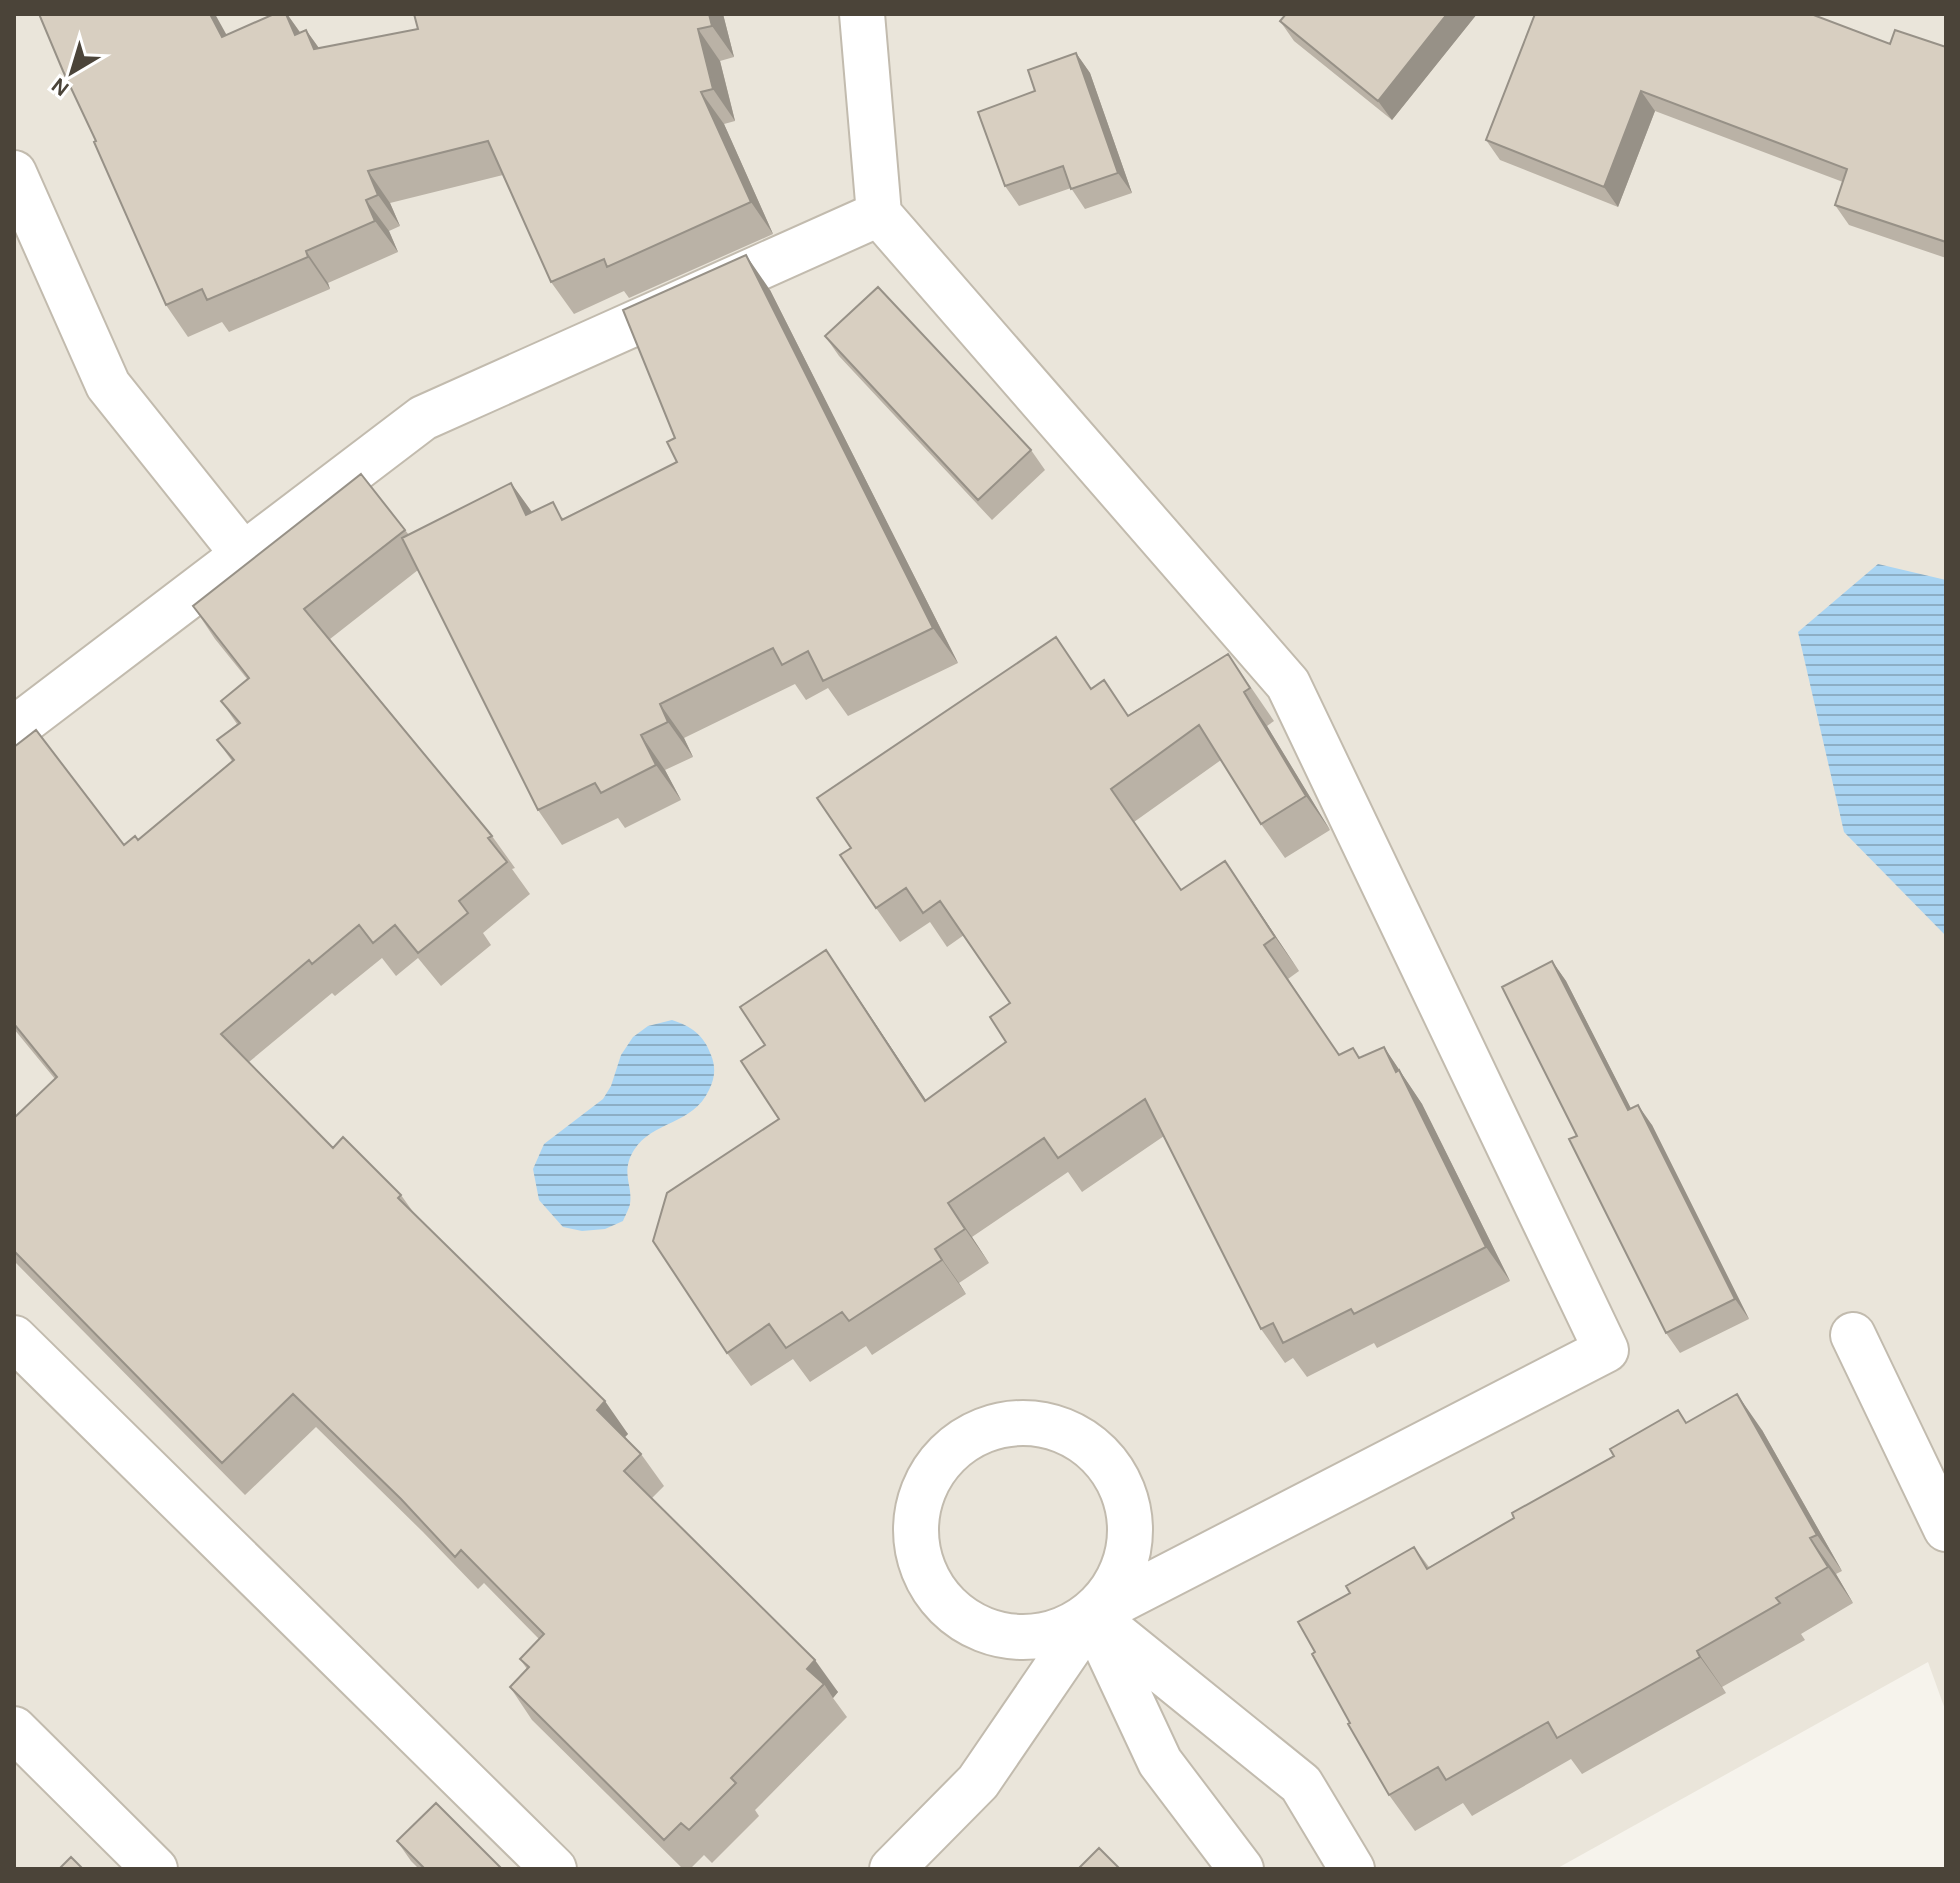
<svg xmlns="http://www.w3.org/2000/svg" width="1960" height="1883" font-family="Karla,sans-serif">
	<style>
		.residential { fill: #eae5da }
		.water { fill: url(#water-rules) }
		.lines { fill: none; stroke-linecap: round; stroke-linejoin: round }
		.minor-casing { stroke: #c2bbae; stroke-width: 48 }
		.minor { stroke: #fff; stroke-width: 44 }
		.wall { fill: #bab2a6 }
		.shaded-wall { fill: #979187 }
		.building { fill: #d8cfc1; stroke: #979187; stroke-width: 2 }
	</style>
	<defs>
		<pattern id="water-rules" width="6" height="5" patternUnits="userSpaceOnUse" patternTransform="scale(2)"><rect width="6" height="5" fill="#a9d4f2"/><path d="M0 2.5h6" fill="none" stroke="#8caec5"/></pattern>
	</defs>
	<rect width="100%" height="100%" fill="#f6f3ec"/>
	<!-- residential -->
	<path class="residential" d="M14,14H1946V1712L1928,1662L1556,1869H14Z"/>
	<!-- water -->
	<path class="water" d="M1878,564L1946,580V936L1844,832L1798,632Z
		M672,1020C691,1026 704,1035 711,1055C716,1067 715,1078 709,1090C693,1125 652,1121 634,1150C620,1173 633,1184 630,1204C629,1209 625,1216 623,1221L605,1229L582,1231L563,1227L539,1200L533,1169L544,1144L603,1099L611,1086L621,1055L633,1037L648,1026Z"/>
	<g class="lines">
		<!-- minor casing -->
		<g class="minor-casing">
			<path id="minor" d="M862,14L879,214L1288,684L1606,1350L1092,1615L978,1782L892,1869
				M14,173L108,385L243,554
				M14,729L423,418L879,214
				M1853,1335L1946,1529
				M14,1338L554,1869
				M916 1530a107 107 0 1 1 214 0a107 107 0 1 1-214 0Z
				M1092,1615L1301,1784L1352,1869
				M1096,1625L1160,1762L1241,1869
				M14,1729L155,1869"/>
		</g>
		<!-- minor -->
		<use href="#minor" class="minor"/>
	</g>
	<!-- wall -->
	<path class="wall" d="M274,14H287L300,32L306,30L319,48L418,29L414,14H723L734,57L720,61L735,121L724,124L773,234L629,298L624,291L574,314L551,282L503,175L390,203L400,226L389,231L398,252L328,283L330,289L229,332L222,322L188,337L166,305L96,141L226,35Z
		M1286,14H1477L1392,120L1294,41L1280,21Z
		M1535,14L1890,44L1946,47V258L1849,225L1835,205L1843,182L1655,111L1618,207L1500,160L1486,140Z
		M1076,53L1090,73L1132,193L1085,209L1071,188L1019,206L1005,186L1035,91Z
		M770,290L958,663L848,716L828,688L806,700L795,684L684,738L693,757L665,770L681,800L625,828L618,818L562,845L538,810L418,570L330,639L492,836L515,868L512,869L530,894L483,933L491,945L441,986L418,958L396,976L382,958L335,996L332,993L249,1062L333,1148L401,1195L416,1216L628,1434L625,1437L641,1454L664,1486L652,1498L838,1692L833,1698L847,1717L755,1810L759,1816L712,1863L704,1855L690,1869H683L532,1720L510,1687L527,1669L520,1659L539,1639L484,1583L478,1589L423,1532L316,1427L245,1495L14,1261V1118L55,1079L14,1029V747L124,845L138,840L232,761L217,740L237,724L221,701L248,680L215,639L193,606L361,474L409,535L511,483L532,512L564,518L677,462L675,438Z
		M825,336L1031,450L1045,470L992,520L839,356Z
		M1228,654L1274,721L1267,726L1330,830L1285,858L1261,824L1221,760L1134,822L1181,890L1248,895L1299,971L1288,979L1339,1055L1360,1058L1384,1047L1422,1104L1510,1281L1377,1348L1374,1343L1307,1377L1293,1358L1285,1363L1261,1329L1164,1136L1082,1192L1068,1172L972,1237L989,1263L959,1283L966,1294L872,1355L866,1346L810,1382L793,1359L751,1386L727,1353L779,1119L765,1045L849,984L926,1100L1006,1042L1010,1003L964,935L947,947L930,922L900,942L876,908L1091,689L1128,715Z
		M1552,961L1566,981L1631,1109L1652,1125L1749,1319L1680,1353L1666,1333L1577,1136Z
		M1687,1422L1762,1430L1842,1571L1836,1574L1853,1603L1801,1634L1805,1640L1722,1687L1726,1693L1582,1774L1571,1759L1472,1816L1463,1803L1415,1831L1389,1795L1350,1723L1315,1652L1350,1593L1414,1547L1429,1567L1514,1518Z
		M397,1841L502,1869H419L411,1861Z"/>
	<!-- shaded-wall -->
	<path class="shaded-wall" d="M210,14H215L245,68L222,37Z
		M286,14H287L306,41L295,35Z
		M709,14H723L734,57L712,26Z
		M1447,14H1477L1392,120L1378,101Z
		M698,29L720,61L735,121L713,89Z
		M306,30L328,61L314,49Z
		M1076,53L1090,73L1132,193L1118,173Z
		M1641,91L1655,111L1618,207L1604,187Z
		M701,92L724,124L773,234L751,202Z
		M368,171L390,203L400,226L378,195Z
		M366,200L389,231L398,252L375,221Z
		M306,251L328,283L330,289L308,257Z
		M746,255L770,290L958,663L933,628Z
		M511,483L536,518L526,515Z
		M1244,692L1267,726L1330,830L1306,796Z
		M660,704L684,738L693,757L668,722Z
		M641,735L665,770L681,800L656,765Z
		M1225,861L1248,895L1299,971L1275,937Z
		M826,950L849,984L949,1135L925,1101Z
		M1552,961L1566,981L1642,1130L1628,1110Z
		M1384,1047L1422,1104L1510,1281L1486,1247Z
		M1638,1105L1652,1125L1749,1319L1735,1299Z
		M948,1203L972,1237L989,1263L965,1229Z
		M935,1249L959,1283L966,1294L942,1260Z
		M1737,1394L1762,1430L1842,1571L1817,1535Z
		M605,1401L628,1434L620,1442L597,1410Z
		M1810,1538L1836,1574L1853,1603L1828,1567Z
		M1697,1651L1722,1687L1726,1693L1700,1657Z
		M815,1660L838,1692L833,1698L824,1684L807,1669Z"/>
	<!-- building -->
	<path class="building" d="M39,14H210L222,37L274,14H286L295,35L306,30L314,49L418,29L414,14H709L712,26L698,29L713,89L701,92L751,202L607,267L604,259L551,282L488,141L368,171L378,195L366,200L375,221L306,251L308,257L207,300L202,289L166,305L94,142L96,141L63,71Z
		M1286,14H1447L1378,101L1280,21Z
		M1535,14H1811L1890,44L1895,30L1946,47V242L1835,205L1847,169L1641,91L1604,187L1486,140Z
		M1076,53L1118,173L1071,189L1063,166L1005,186L978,112L1035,91L1028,70Z
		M746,255L933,628L823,681L808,651L782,665L773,648L660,704L668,722L641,735L656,765L601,793L595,783L538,810L402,538L511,483L526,515L553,502L562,520L677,462L667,442L675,438L623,310Z
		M878,287L1031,450L978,500L825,336Z
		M361,474L405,530L304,609L492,836L488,838L507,862L459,901L468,913L418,953L395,925L373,943L359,925L312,964L309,960L221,1034L333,1148L343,1137L401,1195L398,1198L605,1401L597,1410L641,1454L624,1471L815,1660L807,1669L824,1684L731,1778L736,1783L689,1830L681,1823L664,1840L510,1687L529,1667L520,1659L544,1634L461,1550L455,1557L401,1499L293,1394L222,1463L14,1251V1118L57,1077L14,1024V747L36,730L124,845L135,836L138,840L234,760L217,740L240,723L221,701L249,678L193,606Z
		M1056,637L1091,689L1104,680L1128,716L1228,654L1250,688L1244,692L1306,796L1261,824L1199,725L1111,789L1181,890L1225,861L1275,937L1264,945L1339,1055L1353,1048L1359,1058L1384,1047L1396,1072L1399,1070L1486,1247L1354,1314L1351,1309L1283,1343L1273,1323L1261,1329L1145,1099L1058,1158L1044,1138L948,1203L965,1229L935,1249L942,1260L849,1321L842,1312L786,1348L769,1324L727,1353L653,1241L667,1193L779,1119L741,1061L765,1045L740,1007L826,950L925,1101L1006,1042L990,1017L1010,1003L940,901L923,913L906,888L876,908L840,855L851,848L817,798Z
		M1552,961L1628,1110L1638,1105L1735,1299L1666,1333L1569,1139L1577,1136L1502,987Z
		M1737,1394L1817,1535L1810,1538L1828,1567L1776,1598L1780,1603L1697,1651L1700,1657L1557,1738L1548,1722L1446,1780L1438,1767L1389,1795L1348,1724L1350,1723L1312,1654L1315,1652L1298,1622L1350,1593L1346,1586L1414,1547L1427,1569L1514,1518L1512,1513L1614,1456L1610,1449L1678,1410L1686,1423Z
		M436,1803L502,1869H425L397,1841Z
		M1099,1848L1120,1869H1078Z
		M71,1857L83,1869H59Z"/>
	<!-- border -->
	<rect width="1960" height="1883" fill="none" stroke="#4b4439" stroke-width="32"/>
	<!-- north arrow -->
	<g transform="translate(72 72) rotate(218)" stroke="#ffffff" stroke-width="6" paint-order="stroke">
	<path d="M0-6L14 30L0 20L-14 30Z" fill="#4b4439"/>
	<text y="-12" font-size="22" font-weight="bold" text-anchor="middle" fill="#4b4439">N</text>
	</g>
</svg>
